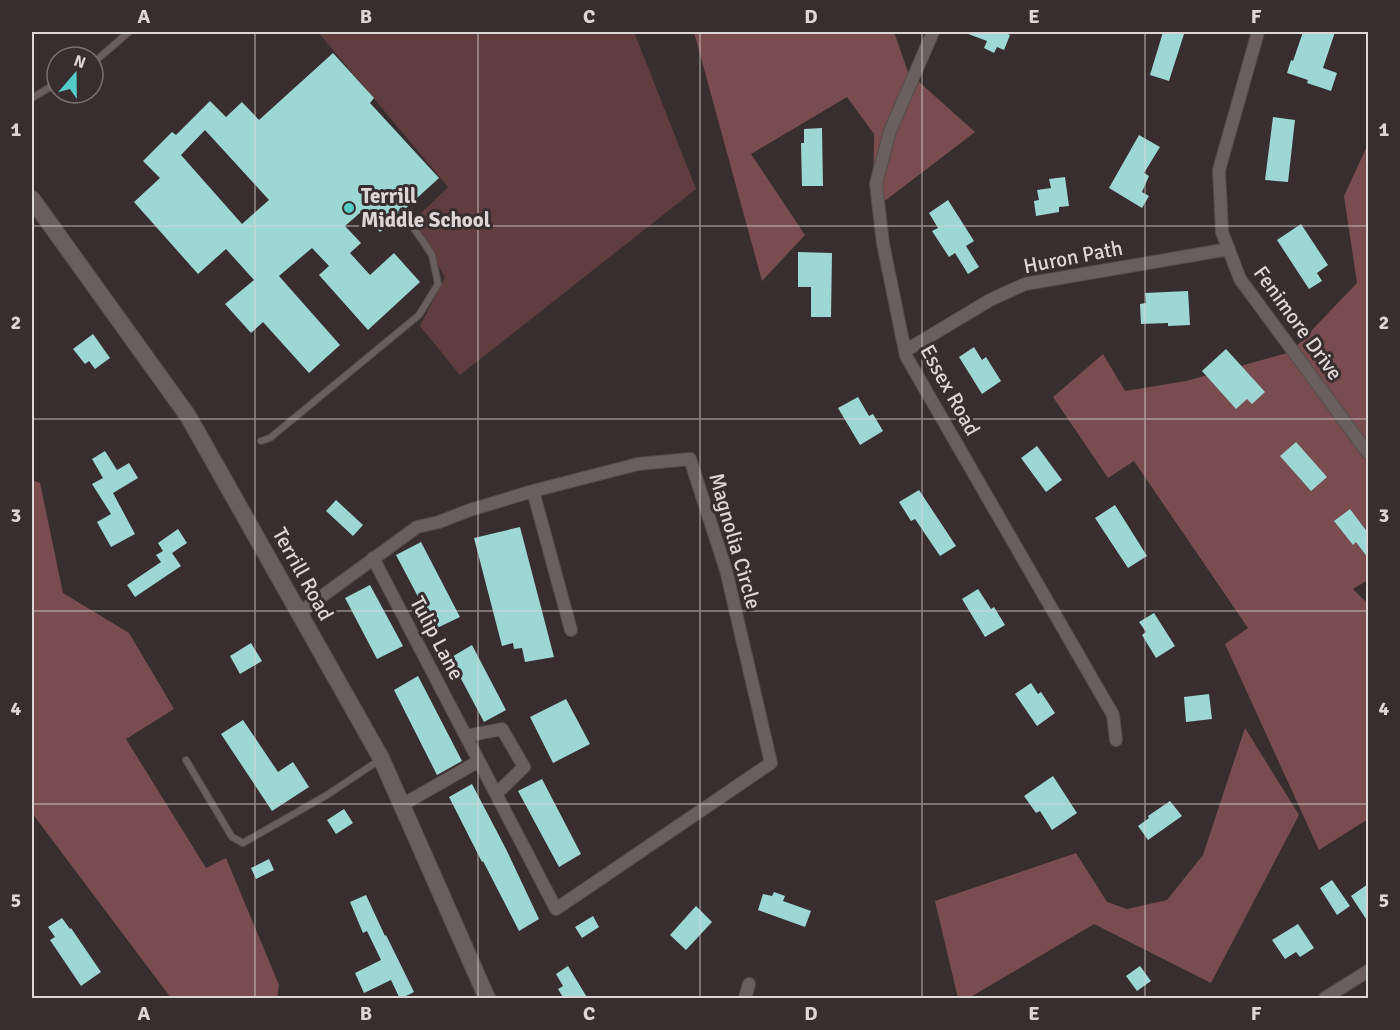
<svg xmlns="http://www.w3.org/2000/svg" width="1400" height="1030" font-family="Signika,sans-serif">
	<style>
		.green { fill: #603d3f }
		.forest { fill: #794d50 }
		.building { fill: #9cd7d4; fill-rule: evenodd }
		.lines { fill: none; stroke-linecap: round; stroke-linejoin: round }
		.lane-casing { stroke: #554c4c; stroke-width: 8 }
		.street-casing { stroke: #554c4c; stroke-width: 14 }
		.secondary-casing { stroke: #554c4c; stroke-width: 18 }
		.lane { stroke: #6a5e5e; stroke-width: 6 }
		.street { stroke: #6a5e5e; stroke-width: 12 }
		.secondary { stroke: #6a5e5e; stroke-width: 16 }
		.grid { fill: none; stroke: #ddd6d6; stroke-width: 1.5; stroke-opacity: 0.55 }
		.poi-dot { fill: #54cdc8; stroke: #392e2f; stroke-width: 2 }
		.labels { text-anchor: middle; stroke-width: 6; stroke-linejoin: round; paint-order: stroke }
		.poi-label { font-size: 21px; font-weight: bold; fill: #ddd6d6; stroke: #392e2f; text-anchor: start }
		.street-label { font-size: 21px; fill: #ddd6d6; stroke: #392e2f }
		.neatline { fill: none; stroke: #ddd6d6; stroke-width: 2 }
		.grid-label { font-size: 20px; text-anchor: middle; font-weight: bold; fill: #ddd6d6 }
	</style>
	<rect width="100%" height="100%" fill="#392e2f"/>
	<!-- green -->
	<path class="green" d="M318,32H634L696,189L460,375L420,326L445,277L412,222L448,187Z"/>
	<!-- forest -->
	<path class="forest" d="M694,32H894L908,72L975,132L873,210L874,134L847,97L751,154L805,235L762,281Z
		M1368,144L1367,383L1368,385V580L1353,589L1368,604V819L1319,850L1225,644L1248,628L1134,461L1108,478L1053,397L1103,354L1125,391L1186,381L1291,352L1357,283L1344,196Z
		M32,480L40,483L63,593L129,633L174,709L126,739L206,868L226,858L279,985L277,998H171L32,813Z
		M1245,728L1299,815L1211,983L1094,924L969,998H958L935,901L1076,853L1107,902L1127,909L1167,900L1203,855Z"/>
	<!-- building -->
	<path class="building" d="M963,32H1003L1010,35L1004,50L997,47L994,53L984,48L987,41Z
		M1163,32H1177L1184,34L1169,81L1150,75Z
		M1303,32H1335L1323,68L1337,73L1331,91L1307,83L1308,80L1287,73L1291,60L1293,61Z
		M333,53L374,98L370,103L439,178L406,208L403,207L400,208L398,212L399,215L380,232L361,212L345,226L361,243L350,253L370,275L394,253L420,282L368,330L319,275L329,266L312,248L279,276L340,345L309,373L263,322L251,333L225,304L254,280L226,249L198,274L134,202L160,178L143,161L172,132L176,135L210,101L226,117L242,102L259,120ZM205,130L269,200L242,224L181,155Z
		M1273,117L1295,120L1288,182L1265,180Z
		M822,128L823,186H802L801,143H804V129Z
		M1139,135L1160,147L1144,173L1149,176L1142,192L1149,196L1142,208L1109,188Z
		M1065,177L1069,206L1059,207V212L1036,216L1034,201L1039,200L1037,190L1051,188L1049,179Z
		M948,200L974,241L966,246L979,267L968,274L955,253L949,257L932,231L938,228L929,213Z
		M1301,224L1328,265L1317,273L1322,281L1309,289L1277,240Z
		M798,252L832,253L831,317H811V287H798Z
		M1188,291L1190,325L1168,326V323L1141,324L1140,304L1146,303L1145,293Z
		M93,334L110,358L95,369L89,361L85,364L73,349Z
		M974,347L982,360L986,357L1001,381L982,394L959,357Z
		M1226,349L1265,392L1252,404L1247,399L1236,409L1202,371Z
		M858,397L869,416L873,414L883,431L860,445L838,408Z
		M1296,442L1327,477L1311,491L1280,456Z
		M1037,446L1062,480L1046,492L1021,458Z
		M105,451L117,470L129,463L138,478L113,493L135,534L111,547L97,522L111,514L92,484L103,478L92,459Z
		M919,490L956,546L940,556L915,519L911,521L899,502Z
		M336,500L363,525L353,536L326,511Z
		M1115,505L1147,556L1128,568L1095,518Z
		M1350,509L1368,533V558L1356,542L1353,545L1334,521Z
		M520,527L554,657L525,662L522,648L514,649L513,643L502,646L474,538Z
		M178,529L187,543L172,553L181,566L135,597L127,585L161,562L156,555L163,551L158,543Z
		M421,542L460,617L435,629L396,555Z
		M370,585L403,646L377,659L345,598Z
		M978,589L991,609L994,607L1005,625L985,637L962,599Z
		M1154,613L1175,646L1156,658L1142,635L1146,632L1139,622Z
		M251,643L262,661L240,674L230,656Z
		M472,645L506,710L484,722L450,658Z
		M418,676L462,761L437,775L394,690Z
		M1031,683L1038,694L1041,692L1055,713L1037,726L1015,694Z
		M1209,694L1212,719L1186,722L1184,697Z
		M566,699L590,744L553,763L530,717Z
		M243,720L278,772L293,762L309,787L272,811L221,734Z
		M1053,776L1077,813L1052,830L1040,811L1036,813L1024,796Z
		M542,779L581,854L559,867L518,791Z
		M472,784L506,849L539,919L519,931L483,861L482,862L449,797Z
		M1170,801L1182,816L1148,840L1138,826L1149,818L1148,816Z
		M344,809L353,823L336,834L327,820Z
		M269,859L274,870L256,879L251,868Z
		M1332,880L1350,906L1337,915L1320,888Z
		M1368,884V922L1351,896Z
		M774,892L785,896L783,901L811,911L805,927L758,910L763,894L772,896Z
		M366,895L385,936L386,935L414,992L400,999L391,980L364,993L355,973L381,960L367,931L363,933L350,902Z
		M696,906L712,922L686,950L670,935Z
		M593,916L599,927L582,938L575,927Z
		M62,918L70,929L71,928L101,972L81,986L50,940L55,937L48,927Z
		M1298,924L1314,948L1300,957L1296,952L1285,959L1272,940Z
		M568,966L588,999H564L558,989L563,986L556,974Z
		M1140,966L1151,981L1137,991L1126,976Z"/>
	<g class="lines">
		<!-- lane casing -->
		<g class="lane-casing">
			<path id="lane" d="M93,63L129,32
				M32,98L57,83
				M261,441L270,438L419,315L438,284L432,255L403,212
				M186,760L232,837L243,843L327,795L381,759"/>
		</g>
		<!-- street casing -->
		<g class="street-casing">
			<path id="street" d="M933,32L890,131L876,184L883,244L906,356L1113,715L1116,740
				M1258,32L1219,170L1222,232L1240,279L1368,453
				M905,351L990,300L1025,284L1229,249
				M533,491L571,630
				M299,613L417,527L439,522L470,510L533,491L638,464L690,459L726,570L771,763L556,909L373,558
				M466,736L502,729L524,767L496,794
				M402,805L479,761
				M745,998L749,984
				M1325,998L1368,971"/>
		</g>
		<!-- secondary casing -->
		<g class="secondary-casing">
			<path id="secondary" d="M32,199L188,416L381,758L487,998"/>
		</g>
		<!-- lane -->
		<use href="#lane" class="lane"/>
		<!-- street -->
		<use href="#street" class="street"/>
		<!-- secondary -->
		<use href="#secondary" class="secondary"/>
	</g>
	<!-- grid -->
	<path class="grid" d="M255,32V998M478,32V998M700,32V998M922,32V998M1145,32V998M32,226H1368M32,419H1368M32,611H1368M32,804H1368"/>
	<!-- markers -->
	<circle class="poi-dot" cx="349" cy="208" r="6"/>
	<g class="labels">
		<!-- poi labels -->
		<g class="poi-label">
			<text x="361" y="203">Terrill<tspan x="361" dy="24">Middle School</tspan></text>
		</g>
		<!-- street labels -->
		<g class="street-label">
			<text transform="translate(1073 257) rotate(-11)" y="7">Huron Path</text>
			<text transform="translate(1298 323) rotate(54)" y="7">Fenimore Drive</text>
			<text transform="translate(950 390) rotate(61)" y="7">Essex Road</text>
			<text transform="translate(735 541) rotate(74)" y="7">Magnolia Circle</text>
			<text transform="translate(303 574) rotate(61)" y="7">Terrill Road</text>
			<text transform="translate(437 638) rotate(62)" y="7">Tulip Lane</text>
		</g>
	</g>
	<!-- border -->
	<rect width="1400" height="1030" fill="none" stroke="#392e2f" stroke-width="66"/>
	<!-- north arrow -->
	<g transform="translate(75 75) rotate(20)"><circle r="28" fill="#392e2f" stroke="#7b7172" stroke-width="1.5"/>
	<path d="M0-4.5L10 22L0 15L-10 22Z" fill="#54cdc8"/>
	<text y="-9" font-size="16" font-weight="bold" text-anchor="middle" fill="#ddd6d6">N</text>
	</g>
	<rect x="33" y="33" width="1334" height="964" class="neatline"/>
	<g class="grid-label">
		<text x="144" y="23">A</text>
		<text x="366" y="23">B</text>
		<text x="589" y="23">C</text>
		<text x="811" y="23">D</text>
		<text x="1034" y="23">E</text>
		<text x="1256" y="23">F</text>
		<text x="16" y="136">1</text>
		<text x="1384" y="136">1</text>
		<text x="16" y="329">2</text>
		<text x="1384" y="329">2</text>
		<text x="16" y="522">3</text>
		<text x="1384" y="522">3</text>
		<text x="16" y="715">4</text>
		<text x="1384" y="715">4</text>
		<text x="16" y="907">5</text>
		<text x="1384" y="907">5</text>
		<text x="144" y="1020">A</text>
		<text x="366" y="1020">B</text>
		<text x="589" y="1020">C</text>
		<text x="811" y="1020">D</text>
		<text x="1034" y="1020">E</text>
		<text x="1256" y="1020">F</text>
	</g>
</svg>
